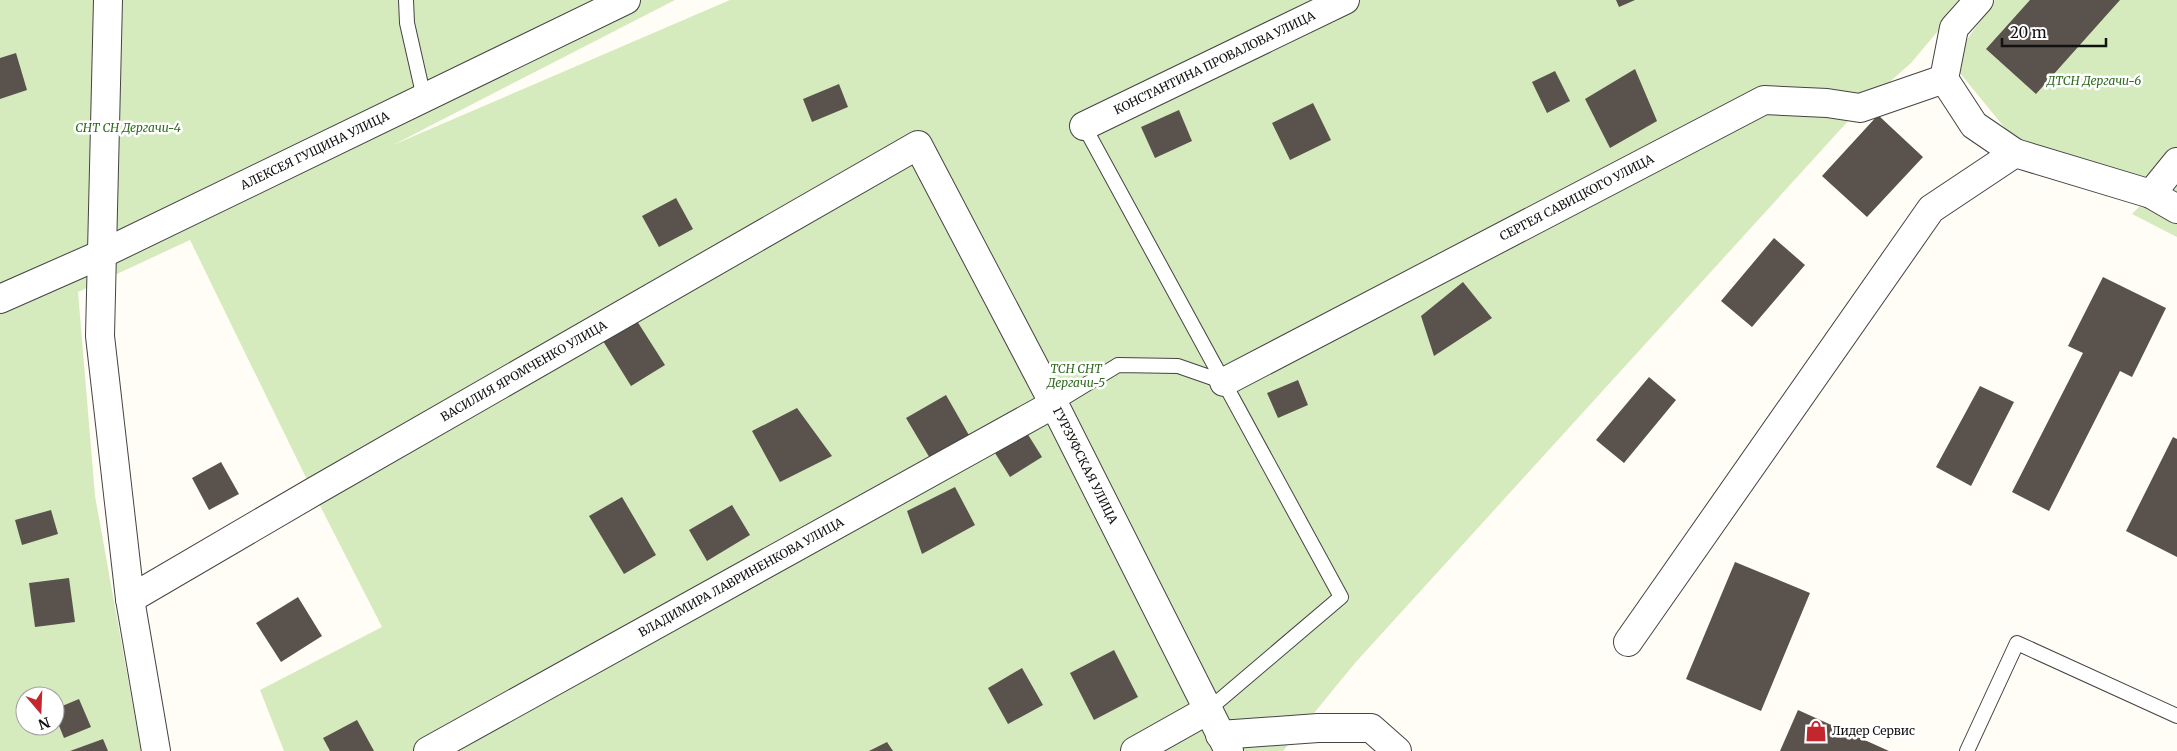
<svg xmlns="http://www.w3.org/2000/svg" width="2177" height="751" font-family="Merriweather,serif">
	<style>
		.green { fill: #d5ebbd; fill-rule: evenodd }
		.building { fill: #5a524d }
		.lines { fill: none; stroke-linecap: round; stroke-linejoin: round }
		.service-casing { stroke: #444; stroke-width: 16 }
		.minor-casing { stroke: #444; stroke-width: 30 }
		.service { stroke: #fff; stroke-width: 14 }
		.minor { stroke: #fff; stroke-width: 28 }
		.labels { text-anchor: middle; stroke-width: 5; stroke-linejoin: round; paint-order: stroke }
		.street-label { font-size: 12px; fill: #111; stroke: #fff }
		.park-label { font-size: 12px; font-style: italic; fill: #2f6b1f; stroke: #fff }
		.poi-label { font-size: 12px; fill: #111; stroke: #fff; text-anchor: start }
	</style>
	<rect width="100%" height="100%" fill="#fffdf5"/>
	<!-- green -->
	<path class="green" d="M0,0H675L393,145L730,0H1964L1911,63L1860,108L1355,663L1283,751H284L260,690L382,627L313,492L190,240L78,292L95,496L141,751H0ZM25,696H55V726H25Z
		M1995,0H2177V162L2146,187L2013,138L1951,62Z
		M2177,168V237L2132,214Z"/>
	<!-- building -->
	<path class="building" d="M1616,0H1635L1619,7Z
		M2030,0H2120L2036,94L1986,49Z
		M16,53L27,90L0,99V58Z
		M1635,69L1657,121L1610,148L1585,99Z
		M1555,71L1570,101L1547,113L1532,82Z
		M839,84L848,107L812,122L803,99Z
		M1313,103L1331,140L1290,160L1272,123Z
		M1179,110L1192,141L1155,158L1141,127Z
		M1878,115L1923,157L1867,217L1822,176Z
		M676,198L693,229L659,247L642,216Z
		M1774,238L1805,265L1752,327L1721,301Z
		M2103,277L2166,308L2132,377L2120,371L2049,511L2012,492L2083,353L2068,346Z
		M1463,282L1492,318L1434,356L1421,316Z
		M637,321L665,365L631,386L603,341Z
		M1649,377L1676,400L1624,463L1596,440Z
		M1298,380L1308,405L1278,418L1267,393Z
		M1980,386L2014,402L1971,486L1936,467Z
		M946,395L970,437L931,460L906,418Z
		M797,408L832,456L780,482L752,431Z
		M1027,433L1042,457L1010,477L995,453Z
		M2173,437L2177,439V557L2126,531Z
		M221,462L239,494L209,510L192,478Z
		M955,487L975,525L922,554L907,511Z
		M622,497L656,555L624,574L589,516Z
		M732,505L750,535L707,561L689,530Z
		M51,510L58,534L22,545L15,520Z
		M1735,562L1810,593L1761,711L1686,679Z
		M69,578L75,622L35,627L29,583Z
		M298,597L322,636L281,662L256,623Z
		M1114,650L1138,697L1094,720L1070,673Z
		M1022,668L1043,705L1008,724L988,688Z
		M79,699L91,727L64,738L55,716V709Z
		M1798,710L1889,751H1780Z
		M357,720L374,751H330L323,738Z
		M103,739L108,751H70Z
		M887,742L893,751H869Z"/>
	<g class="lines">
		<!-- service casing -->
		<g class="service-casing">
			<path id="service" d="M406,0L407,23L424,98
				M1084,126L1341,597L1208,710
				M1054,404L1118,365L1178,366L1224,382
				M1967,751L2017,643L2177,716"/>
		</g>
		<!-- minor casing -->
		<g class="minor-casing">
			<g id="minor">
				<path d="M108,0L100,336L130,599L156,751"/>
				<path d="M1979,0L1954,28L1944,79L1974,125L2015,153"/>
				<path id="s1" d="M1084,126L1345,0"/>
				<path d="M2151,194L2177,162"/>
				<path id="s2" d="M0,299L102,254L626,0"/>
				<path id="s3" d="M1224,382L1764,100L1827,103L1860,108L1944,79"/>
				<path id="s4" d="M130,599L313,492L918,145L1054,404L1229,751"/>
				<path d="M1628,642L1931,209L2015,153L2151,194L2177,209"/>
				<path d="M1220,735L1318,728H1371L1397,751"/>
				<path id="s5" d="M428,751L1054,404"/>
				<path d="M1135,751L1208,710"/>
			</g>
		</g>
		<!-- service -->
		<use href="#service" class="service"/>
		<!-- minor -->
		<use href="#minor" class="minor"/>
	</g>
	<!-- icons -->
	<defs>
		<g id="shop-bare" transform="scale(1.725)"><path d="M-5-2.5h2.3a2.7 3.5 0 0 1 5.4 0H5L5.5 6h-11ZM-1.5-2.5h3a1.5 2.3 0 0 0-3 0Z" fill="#c4262e" stroke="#fff" stroke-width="2.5" paint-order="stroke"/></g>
	</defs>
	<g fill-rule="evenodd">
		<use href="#shop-bare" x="1816" y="731"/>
	</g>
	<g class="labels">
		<!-- street labels -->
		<g class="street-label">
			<text dy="4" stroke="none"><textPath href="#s1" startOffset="145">КОНСТАНТИНА ПРОВАЛОВА УЛИЦА</textPath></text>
			<text dy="4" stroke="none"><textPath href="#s2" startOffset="348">АЛЕКСЕЯ ГУЩИНА УЛИЦА</textPath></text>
			<text dy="4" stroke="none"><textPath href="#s3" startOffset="398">СЕРГЕЯ САВИЦКОГО УЛИЦА</textPath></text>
			<text dy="4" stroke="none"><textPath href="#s4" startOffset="455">ВАСИЛИЯ ЯРОМЧЕНКО УЛИЦА</textPath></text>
			<text dy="4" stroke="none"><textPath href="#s4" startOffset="1271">ГУРЗУФСКАЯ УЛИЦА</textPath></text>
			<text dy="4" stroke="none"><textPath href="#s5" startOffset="358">ВЛАДИМИРА ЛАВРИНЕНКОВА УЛИЦА</textPath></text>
		</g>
		<!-- park labels -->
		<g class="park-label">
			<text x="2094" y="85">ДТСН Дергачи-6</text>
			<text x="128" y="132">СНТ СН Дергачи-4</text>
			<text x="1076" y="373">ТСН СНТ<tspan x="1076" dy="14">Дергачи-5</tspan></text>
		</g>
		<!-- poi labels -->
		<g class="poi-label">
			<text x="1832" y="735">Лидер Сервис</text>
		</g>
	</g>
	<!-- north arrow -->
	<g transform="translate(40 711) rotate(161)"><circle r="24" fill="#ffffff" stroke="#a0a0a0"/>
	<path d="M0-4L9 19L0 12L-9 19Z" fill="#c4262e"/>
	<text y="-8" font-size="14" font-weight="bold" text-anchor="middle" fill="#111111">N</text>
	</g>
	<!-- scale -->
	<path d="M2002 38v8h104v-8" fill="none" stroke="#111111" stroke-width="2.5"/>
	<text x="2010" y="38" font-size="15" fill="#111111" stroke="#ffffff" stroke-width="4" paint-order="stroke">20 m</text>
</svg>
